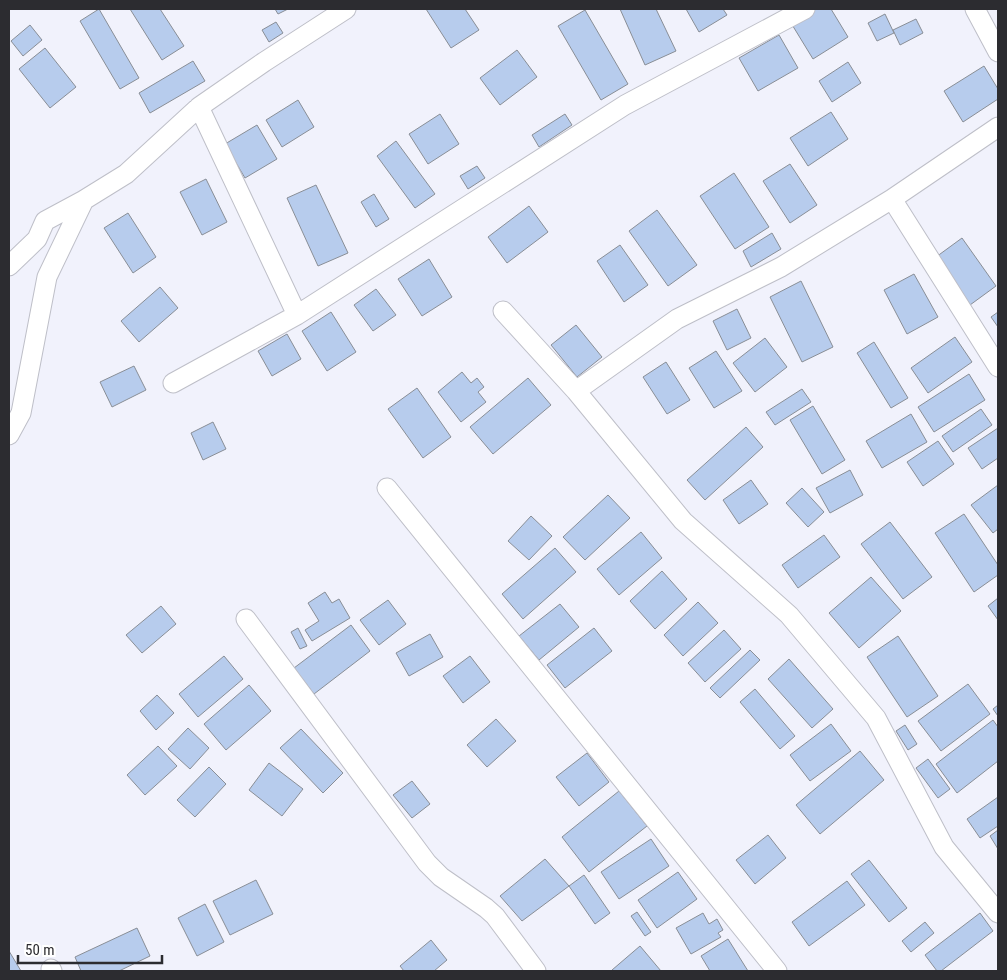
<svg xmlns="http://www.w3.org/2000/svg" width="1007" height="980" font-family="'Roboto Condensed',sans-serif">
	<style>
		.building { fill: #b7cced; stroke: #898e96 }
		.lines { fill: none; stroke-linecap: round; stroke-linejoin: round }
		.street-casing { stroke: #bebfc8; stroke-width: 21 }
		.street { stroke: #fff; stroke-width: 19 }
	</style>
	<rect width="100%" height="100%" fill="#f1f2fc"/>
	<!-- building -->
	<path class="building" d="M99,9L139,78L120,89L80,21Z
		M130,9H160L184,46L162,60Z
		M275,9H288L278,14Z
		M426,9H465L479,30L451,48Z
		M620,9H656L676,51L645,65Z
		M686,9H723L727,15L699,32Z
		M814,9H831L848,37L813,59L791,23Z
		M585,10L628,84L601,100L558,26Z
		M885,14L894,33L877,41L868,23Z
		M916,19L923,33L900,45L893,30Z
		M276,22L283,33L269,42L262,30Z
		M30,25L42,40L23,56L11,41Z
		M779,35L798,68L758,91L739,58Z
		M45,48L76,87L50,108L19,69Z
		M517,50L537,77L500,105L480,78Z
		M193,61L205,81L150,113L139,93Z
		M848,62L861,83L832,102L819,81Z
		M984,66L998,89V99L963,122L944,91Z
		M298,100L314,127L282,147L266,120Z
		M831,112L848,139L808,166L790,138Z
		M440,114L459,144L428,164L409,134Z
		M565,114L572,125L539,147L532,135Z
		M257,125L277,159L245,178L225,144Z
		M396,141L435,194L415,208L377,156Z
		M790,164L817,205L790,223L763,181Z
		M477,166L485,178L468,189L460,176Z
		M734,173L769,227L735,249L700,196Z
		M206,179L227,222L202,235L180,192Z
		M316,185L348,253L318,266L287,198Z
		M374,194L389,219L376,227L361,202Z
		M529,206L548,232L507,263L488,237Z
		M657,210L697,265L668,286L629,231Z
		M128,213L156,257L133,273L104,228Z
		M772,233L781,249L751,267L743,251Z
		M962,238L996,286L970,305L936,257Z
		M620,245L648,285L624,302L597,261Z
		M429,259L452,297L422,316L398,279Z
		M914,274L938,317L907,334L884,290Z
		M801,281L833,347L802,362L770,297Z
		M160,287L178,308L139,342L121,321Z
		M376,289L396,315L373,331L354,305Z
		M737,309L751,338L727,350L713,321Z
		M331,312L356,352L327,371L302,331Z
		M998,312V327L991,317Z
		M576,325L602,357L577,377L551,345Z
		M287,334L301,359L272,376L258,351Z
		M955,337L972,362L928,393L911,368Z
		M765,338L787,367L755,392L733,363Z
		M874,342L908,398L891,408L857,353Z
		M716,351L742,391L714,408L689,368Z
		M666,362L690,400L667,414L643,377Z
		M134,366L146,390L112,407L100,382Z
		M462,372L471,383L477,378L484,387L478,392L486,402L461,422L438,392Z
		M969,374L985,400L934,432L918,407Z
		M528,378L551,405L493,454L470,427Z
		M417,388L451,437L423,458L388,409Z
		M802,389L811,402L775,425L766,412Z
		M813,406L845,460L822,474L790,420Z
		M981,409L992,425L953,452L942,436Z
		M911,414L927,442L882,468L866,441Z
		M213,422L226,449L203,460L191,433Z
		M746,427L763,447L705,500L687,480Z
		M998,428V458L982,469L968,448Z
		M938,441L954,464L923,486L907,462Z
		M850,470L863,495L830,513L816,488Z
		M751,480L768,504L739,524L723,500Z
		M998,485V529L993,533L971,505Z
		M802,488L824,512L808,527L786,503Z
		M608,495L630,518L585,560L563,537Z
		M964,514L998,565V575L974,592L935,533Z
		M531,516L552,536L529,560L508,541Z
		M890,522L932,577L903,599L861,544Z
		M641,532L662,558L619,595L597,569Z
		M824,535L840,557L798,588L782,565Z
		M555,548L576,572L523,619L502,594Z
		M662,571L687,599L655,629L630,601Z
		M871,577L901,611L859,648L829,613Z
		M325,592L332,603L339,599L350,618L312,641L305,630L319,621L308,603Z
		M998,598V620L988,606Z
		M388,600L406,624L379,645L360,620Z
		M698,602L718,623L683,656L664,635Z
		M560,604L579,627L539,660L519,636Z
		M161,606L176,624L142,653L126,635Z
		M351,625L370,651L314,694L294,668Z
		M298,628L307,646L300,649L291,632Z
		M594,628L612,651L565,688L547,665Z
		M724,630L741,649L705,682L688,663Z
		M430,634L443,657L409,676L396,653Z
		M898,636L938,696L907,717L867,657Z
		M750,650L760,660L720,698L710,688Z
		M224,656L243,679L198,717L179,694Z
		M470,656L490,682L463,703L443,676Z
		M789,659L833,709L812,728L768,679Z
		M968,684L990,714L941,751L918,721Z
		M249,685L271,711L226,750L204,724Z
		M755,689L795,736L780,749L740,702Z
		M157,695L174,713L156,730L140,711Z
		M998,705V716L993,709Z
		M496,719L516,741L487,767L467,745Z
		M993,720L998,727V761L957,793L936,764Z
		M831,724L851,751L810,781L790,755Z
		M905,725L917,744L908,750L896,731Z
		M188,728L209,748L190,769L168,749Z
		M301,729L343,773L323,793L280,748Z
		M158,746L177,766L145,795L127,775Z
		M860,751L884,780L820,834L796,805Z
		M587,753L609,782L579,806L556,777Z
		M928,759L950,789L938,798L916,768Z
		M269,763L303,789L282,816L249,790Z
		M209,767L226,784L195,817L177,800Z
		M412,781L430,804L412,818L393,795Z
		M619,791L647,826L589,872L562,837Z
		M998,797V826L980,838L967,819Z
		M998,830V849L990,836Z
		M768,835L786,858L755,884L736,860Z
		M651,839L669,866L619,899L601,872Z
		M545,859L569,886L522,921L500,896Z
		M869,860L907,908L889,922L851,874Z
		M678,872L697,899L657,928L638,900Z
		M584,875L610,913L595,924L569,886Z
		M256,880L273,914L230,935L213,901Z
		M847,881L865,905L809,946L792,922Z
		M205,904L224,942L197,956L178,918Z
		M637,912L651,932L645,936L631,916Z
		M703,913L709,924L717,919L723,930L718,933L721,937L691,954L676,928Z
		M980,913L993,931L941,971H937L925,955Z
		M925,922L934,933L911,952L902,941Z
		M137,928L150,956L119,971H81L75,957Z
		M728,939L748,971H710L701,956Z
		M431,940L447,960L434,971H404L400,966Z
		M640,946L661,971H614L612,970Z
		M9,951L21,971H9Z"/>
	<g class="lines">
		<!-- street casing -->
		<g class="street-casing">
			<path id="street" d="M975,9L998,52
				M199,107L297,315
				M892,199L998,367
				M9,266L37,239L45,221L84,200
				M503,311L576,391L683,521L789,615L876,718L944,847L998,913
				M173,383L297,315L625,105L805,9
				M576,391L677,319L781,267L892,199L998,127
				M9,435L21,413L47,277L84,200L126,174L199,107L264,62L346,9
				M387,488L777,971
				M246,619L427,863L441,877L486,908L495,916L536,971
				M51,969L52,971"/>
		</g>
		<!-- street -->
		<use href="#street" class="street"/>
	</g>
	<!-- border -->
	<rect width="1007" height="980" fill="none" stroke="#2c2c30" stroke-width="20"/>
	<!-- scale -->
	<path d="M18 955v8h144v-8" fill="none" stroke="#2c2c30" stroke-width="2.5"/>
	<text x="25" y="955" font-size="15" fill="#2c2c30" stroke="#ffffff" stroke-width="4" paint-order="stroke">50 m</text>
</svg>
